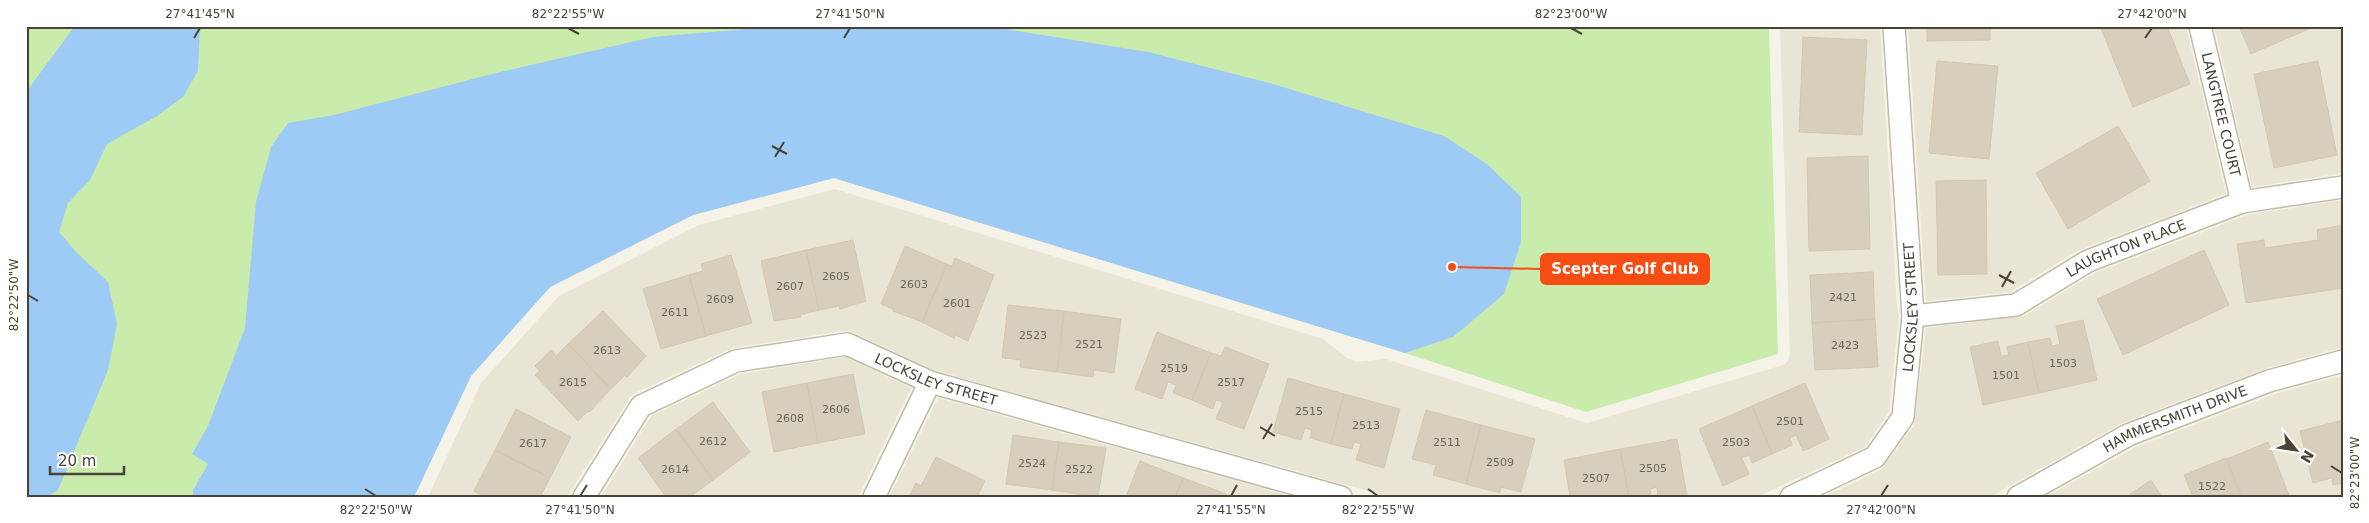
<svg xmlns="http://www.w3.org/2000/svg" width="2369" height="523" font-family="'DejaVu Sans',sans-serif">
	<style>
		.residential { fill: #e9e5d4 }
		.green { fill: #c9ecac }
		.water { fill: #9ecaf6 }
		.building { fill: #d7cfbb; stroke: #d3c8ae }
		.lines { fill: none; stroke-linecap: round; stroke-linejoin: round }
		.minor-casing { stroke: #c1bba8; stroke-width: 24 }
		.minor { stroke: #fff; stroke-width: 21 }
		.ticks { fill: none; stroke: #484335; stroke-width: 2 }
		.labels { text-anchor: middle; stroke-width: 4; stroke-linejoin: round; paint-order: stroke }
		.number-label { font-size: 11px; fill: #6c6656 }
		.street-label { font-size: 14px; fill: #484335; stroke: #fff }
		.leader { fill: none; stroke: #f64d15; stroke-width: 2 }
		.callout-dot { fill: #f64d15; stroke: #fff; stroke-width: 2 }
		.callout { fill: #f64d15; stroke: #f64d15; stroke-width: 2 }
		.callout-label { font-size: 15px; text-anchor: middle; font-weight: bold; fill: #fff }
		.neatline { fill: none; stroke: #484335; stroke-width: 2 }
		.ticks-label { font-size: 12px; text-anchor: middle; fill: #484335 }
	</style>
	<rect width="100%" height="100%" fill="#f5f2e7"/>
	<!-- residential -->
	<path class="residential" d="M1780,26H1880L1897,305L1899,315L1889,412L1865,447L1757,497H1389L934,370L852,332L843,331L732,348L633,394L629,399L567,497H428L481,383L559,296L699,225L835,189L1323,339L1347,358L1357,362L1386,359L1587,423L1783,365L1788,361L1790,355Z
		M1908,26H2186L2226,194L2079,250L2010,292L1926,301Z
		M2214,26H2343V173L2252,187Z
		M2343,200V347L2264,369L2120,424L1990,497H1824L1882,469L1914,425L1926,328L2024,316L2095,273L2247,215Z
		M846,357L911,388L858,497H601L651,416L741,374Z
		M2343,375V494L2336,497H2046L2136,447L2275,394Z
		M938,398L1294,497H889Z"/>
	<!-- green -->
	<path class="green" d="M26,26H1769L1778,354L1586,412L1405,353L834,178L693,215L550,287L471,376L414,497H26Z"/>
	<!-- water -->
	<path class="water" d="M75,26H200L198,71L183,97L157,116L107,144L90,180L68,203L59,232L76,252L108,282L117,324L108,370L58,490L47,497H26V92Z
		M781,26H987L1148,52L1273,84L1444,136L1487,164L1521,197V242L1504,294L1453,337L1405,353L834,178L693,215L550,287L471,376L414,497H193V490L208,464L192,454L208,426L245,328L256,202L271,147L288,123L334,115L492,74L653,37Z"/>
	<!-- building -->
	<path class="building" d="M1927,26H1990V40L1927,41Z
		M2100,26H2167L2190,84L2133,107Z
		M2239,26H2310L2311,28L2251,54Z
		M1803,37L1867,40L1862,135L1799,132Z
		M1937,61L1998,66L1989,159L1929,153Z
		M2318,61L2337,155L2274,168L2254,74Z
		M2118,126L2150,181L2068,229L2036,173Z
		M1868,156L1870,249L1809,251L1807,158Z
		M1986,180L1987,274L1938,275L1936,181Z
		M2343,225V288L2246,303L2237,244L2264,240L2265,248L2318,240L2317,230Z
		M853,240L866,301L840,309L839,306L819,310L806,250Z
		M905,246L947,264L922,322L893,311V309L881,304Z
		M806,250L819,310L800,315L801,317L774,321L761,261Z
		M2204,250L2229,305L2123,355L2097,299Z
		M731,255L752,323L706,336L689,275L703,271L701,264Z
		M955,258L994,275L968,341L955,335L954,338L922,322L947,264L952,266Z
		M1873,272L1875,319L1812,323L1810,275Z
		M689,275L706,336L661,349L643,289Z
		M1008,305L1064,311L1057,372L1020,367L1021,360L1002,358Z
		M603,311L646,356L627,377L625,375L611,389L568,344Z
		M1064,311L1121,319L1114,373L1094,370L1093,377L1057,372Z
		M1875,319L1878,367L1815,370L1812,323Z
		M2083,320L2097,380L2039,393L2028,342L2050,338L2052,346L2060,344L2056,326Z
		M1157,332L1211,353L1192,400L1173,393L1176,385L1168,382L1162,399L1135,389Z
		M1998,341L2001,356L2009,355L2007,347L2028,342L2039,393L1983,405L1970,347Z
		M568,344L611,389L589,412L588,411L578,421L535,375L540,371L535,366L551,350L556,356Z
		M1225,347L1269,364L1244,429L1216,419L1223,402L1216,400L1213,409L1192,400L1211,353L1221,356Z
		M853,374L865,434L818,443L807,383Z
		M1288,378L1344,394L1331,444L1310,438L1312,430L1305,428L1301,440L1273,432Z
		M807,383L818,443L774,452L762,392Z
		M1805,383L1829,439L1803,451L1796,435L1790,438L1792,445L1772,454L1752,406Z
		M1344,394L1400,409L1384,468L1356,460L1361,444L1354,442L1352,449L1331,444Z
		M713,402L750,452L713,480L676,429Z
		M1752,406L1772,454L1752,463L1749,455L1742,458L1749,474L1723,486L1699,429Z
		M516,409L571,437L550,478L495,450Z
		M1426,410L1481,425L1466,484L1433,475L1436,465L1412,459Z
		M2343,420V483L2333,485L2332,478L2313,483L2300,431Z
		M1481,425L1535,439L1521,492L1501,487L1500,493L1466,484Z
		M676,429L713,480L690,497H666L638,458Z
		M1013,435L1059,442L1052,490L1006,484Z
		M1677,439L1687,497H1658L1657,487L1650,489L1651,496L1629,497L1620,449Z
		M1059,442L1106,448L1098,497L1052,490Z
		M2268,442L2289,495L2242,497L2227,459Z
		M1620,449L1629,497H1570L1564,460Z
		M495,450L550,478L540,497H485L474,491Z
		M936,457L985,481L977,497H909L916,483L921,486Z
		M2226,458L2241,497H2193L2184,475Z
		M1140,461L1183,478L1175,497H1126Z
		M1183,478L1226,494L1225,497H1175Z
		M2151,480L2162,497H2126Z"/>
	<g class="lines">
		<!-- minor casing -->
		<g class="minor-casing">
			<g id="minor">
				<path id="s1" d="M2200,26L2242,202"/>
				<path id="s2" d="M1913,316L2016,305L2088,261L2242,202L2343,187"/>
				<path id="s3" d="M584,497L641,406L736,361L847,344L930,382L1341,497"/>
				<path d="M874,497L930,382"/>
				<path id="s4" d="M1791,497L1875,457L1903,417L1913,316L1894,26"/>
				<path id="s5" d="M2018,497L2128,435L2269,381L2343,361"/>
			</g>
		</g>
		<!-- minor -->
		<use href="#minor" class="minor"/>
	</g>
	<!-- ticks -->
	<path class="ticks" d="M568,28L579,34M1571,28L1582,34M194,38L200,28M844,38L850,28M2145,38L2152,28M772,146L787,154M775,157L784,142M1999,275L2014,283M2002,287L2011,271M28,295L38,301M1260,427L1275,436M1263,439L1272,424M2331,466L2342,473M365,489L376,496M1368,489L1378,496M580,496L587,485M1231,496L1237,485M1881,496L1888,485"/>
	<g class="labels">
		<!-- number labels -->
		<g class="number-label">
			<text x="836" y="280">2605</text>
			<text x="914" y="288">2603</text>
			<text x="790" y="290">2607</text>
			<text x="1843" y="301">2421</text>
			<text x="720" y="303">2609</text>
			<text x="957" y="307">2601</text>
			<text x="675" y="316">2611</text>
			<text x="1033" y="339">2523</text>
			<text x="1089" y="348">2521</text>
			<text x="1845" y="349">2423</text>
			<text x="607" y="354">2613</text>
			<text x="2063" y="367">1503</text>
			<text x="1174" y="372">2519</text>
			<text x="2006" y="379">1501</text>
			<text x="573" y="386">2615</text>
			<text x="1231" y="386">2517</text>
			<text x="836" y="413">2606</text>
			<text x="1309" y="415">2515</text>
			<text x="790" y="422">2608</text>
			<text x="1790" y="425">2501</text>
			<text x="1366" y="429">2513</text>
			<text x="713" y="445">2612</text>
			<text x="1447" y="446">2511</text>
			<text x="1736" y="446">2503</text>
			<text x="533" y="447">2617</text>
			<text x="1500" y="466">2509</text>
			<text x="1032" y="467">2524</text>
			<text x="1653" y="472">2505</text>
			<text x="675" y="473">2614</text>
			<text x="1079" y="473">2522</text>
			<text x="1596" y="482">2507</text>
			<text x="2212" y="490">1522</text>
		</g>
		<!-- street labels -->
		<g class="street-label">
			<text dy="5" stroke="none"><textPath href="#s1" startOffset="91">LANGTREE COURT</textPath></text>
			<text dy="5" stroke="none"><textPath href="#s2" startOffset="228">LAUGHTON PLACE</textPath></text>
			<text dy="5" stroke="none"><textPath href="#s4" startOffset="252">LOCKSLEY STREET</textPath></text>
			<text dy="5" stroke="none"><textPath href="#s3" startOffset="421">LOCKSLEY STREET</textPath></text>
			<text dy="5" stroke="none"><textPath href="#s5" startOffset="176">HAMMERSMITH DRIVE</textPath></text>
		</g>
	</g>
	<!-- callouts -->
	<path class="leader" d="M1452 267L1541 269"/>
	<circle class="callout-dot" cx="1452" cy="267" r="5"/>
	<rect class="callout" x="1541" y="254" width="168" height="30" rx="5"/>
	<g class="callout-label">
		<text x="1625" y="274">Scepter Golf Club</text>
	</g>
	<!-- border -->
	<rect width="2369" height="523" fill="none" stroke="#ffffff" stroke-width="55"/>
	<!-- north arrow -->
	<g transform="translate(2296 450) rotate(120)" stroke="#ffffff" stroke-width="4" paint-order="stroke">
	<path d="M0-4L9 19L0 12L-9 19Z" fill="#484335"/>
	<text y="-8" font-size="14" font-weight="bold" text-anchor="middle" fill="#484335">N</text>
	</g>
	<!-- scale -->
	<path d="M50 466v8h74v-8" fill="none" stroke="#484335" stroke-width="2.5"/>
	<text x="58" y="466" font-size="15" fill="#484335" stroke="#ffffff" stroke-width="4" paint-order="stroke">20 m</text>
	<rect x="28" y="28" width="2314" height="468" class="neatline"/>
	<g class="ticks-label">
		<text x="200" y="18">27°41'45"N</text>
		<text x="568" y="18">82°22'55"W</text>
		<text x="850" y="18">27°41'50"N</text>
		<text x="1571" y="18">82°23'00"W</text>
		<text x="2152" y="18">27°42'00"N</text>
		<text transform="translate(14 295) rotate(-90)" y="4">82°22'50"W</text>
		<text transform="translate(2355 473) rotate(-90)" y="4">82°23'00"W</text>
		<text x="376" y="514">82°22'50"W</text>
		<text x="580" y="514">27°41'50"N</text>
		<text x="1231" y="514">27°41'55"N</text>
		<text x="1378" y="514">82°22'55"W</text>
		<text x="1881" y="514">27°42'00"N</text>
	</g>
</svg>
